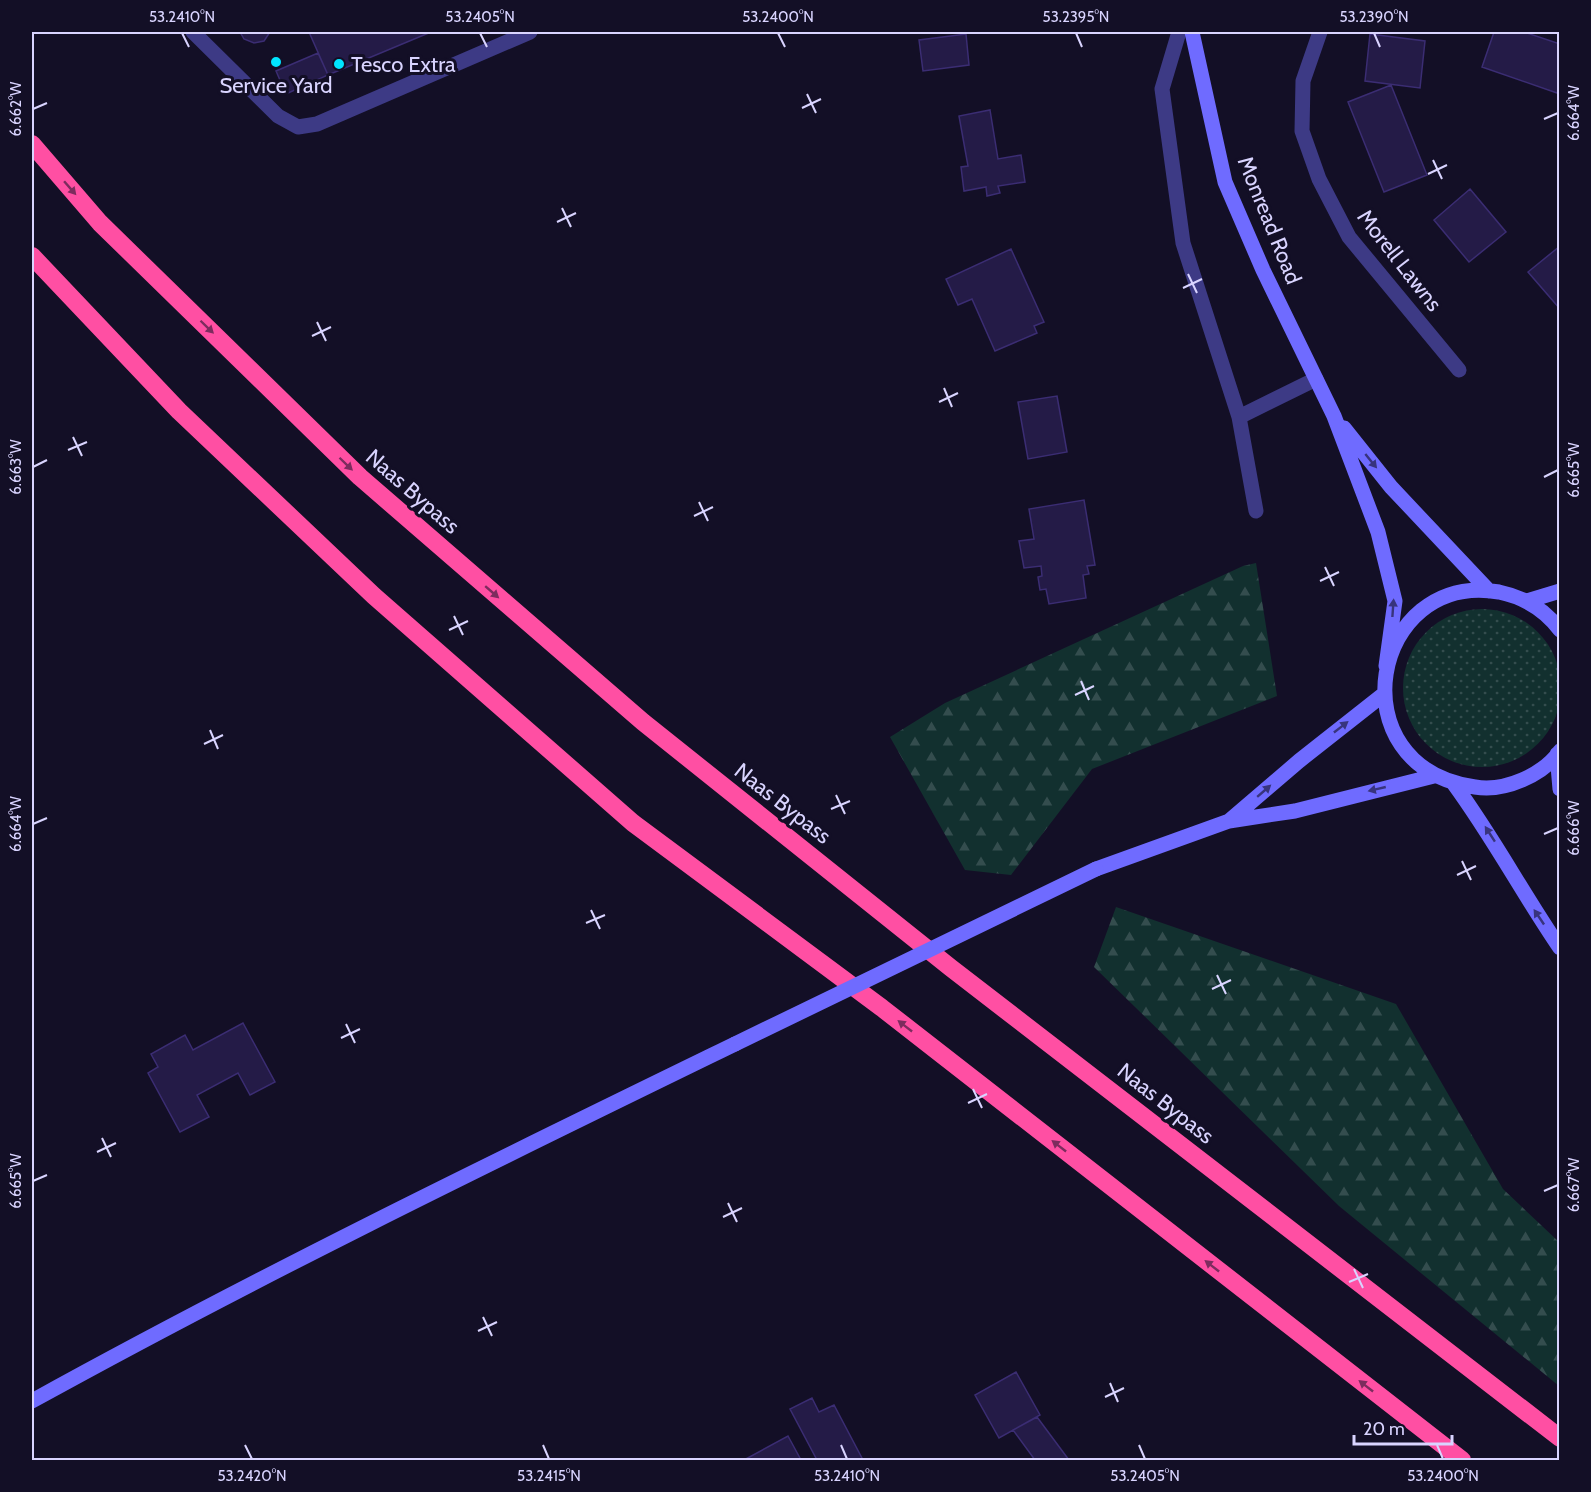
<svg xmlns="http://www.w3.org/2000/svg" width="1591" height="1492" font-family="Cabin,sans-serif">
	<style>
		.grass { fill: url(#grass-dots) }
		.forest { fill: url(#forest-firs) }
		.building { fill: #241b47; stroke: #3b2d73; stroke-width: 1.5 }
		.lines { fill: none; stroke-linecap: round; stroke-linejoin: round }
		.lane { stroke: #3d3a85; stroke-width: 15 }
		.street { stroke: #3d3a85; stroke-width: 15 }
		.secondary { stroke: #6f6bff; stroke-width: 15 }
		.highway { stroke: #ff4fa3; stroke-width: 18 }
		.secondary-bridge { stroke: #6f6bff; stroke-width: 15 }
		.oneway { fill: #7d2c5e }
		.oneway2 { fill: #38347d }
		.ticks { fill: none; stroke: #d9d4ff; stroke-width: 2 }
		.poi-dot { fill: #00e5ff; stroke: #130f26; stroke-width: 2 }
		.labels { text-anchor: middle; stroke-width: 6; stroke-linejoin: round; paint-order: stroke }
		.poi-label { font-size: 22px; fill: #d9d4ff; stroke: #130f26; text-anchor: start }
		.street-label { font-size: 22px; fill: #d9d4ff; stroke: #130f26 }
		.neatline { fill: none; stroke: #d9d4ff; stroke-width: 2 }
		.ticks-label { font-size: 15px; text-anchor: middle; fill: #d9d4ff }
	</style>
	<defs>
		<pattern id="grass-dots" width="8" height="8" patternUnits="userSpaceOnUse" patternTransform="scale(1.5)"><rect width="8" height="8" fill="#12302f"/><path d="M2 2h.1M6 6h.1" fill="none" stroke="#344d4e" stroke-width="1.8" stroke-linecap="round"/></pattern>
		<pattern id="forest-firs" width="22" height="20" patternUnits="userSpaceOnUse" patternTransform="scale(1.5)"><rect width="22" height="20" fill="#12302f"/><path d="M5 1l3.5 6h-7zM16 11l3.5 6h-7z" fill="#344d4e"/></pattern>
	</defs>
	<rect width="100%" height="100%" fill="#130f26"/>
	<!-- grass -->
	<path class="grass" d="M1403 688a79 79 0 1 1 158 0a79 79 0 1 1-158 0Z"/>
	<!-- forest -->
	<path class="forest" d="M1256,563L1277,696L1092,769L1011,875L965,870L890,737L945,703L1243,566Z
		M1116,907L1396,1004L1503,1189L1559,1242V1386L1339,1206L1094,967Z"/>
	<!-- building -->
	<path class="building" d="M240,32H270L264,41L254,43L244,39Z
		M309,32H431L328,75Z
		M1494,32H1524L1560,44V86L1557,93L1482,67Z
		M966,34L969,65L923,71L919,40Z
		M1370,34L1425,41L1420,88L1365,81Z
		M318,53L328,75L286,94L276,71Z
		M1391,85L1427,175L1384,192L1348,102Z
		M990,110L998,159L1021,155L1025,182L998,186L1000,193L987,196L986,187L964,191L961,167L968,166L959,116Z
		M1470,189L1506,232L1469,262L1434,220Z
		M1560,246V309L1528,272Z
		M1011,249L1044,322L1034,326L1037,333L995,351L972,299L958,305L946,279Z
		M1057,396L1067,452L1028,459L1018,402Z
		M1084,500L1095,565L1087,566L1089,574L1083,575L1086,598L1049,604L1046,589L1040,590L1038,577L1042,576L1041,566L1024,568L1019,541L1034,539L1029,509Z
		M243,1023L275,1082L250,1095L238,1073L197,1095L209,1117L180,1132L148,1073L158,1067L151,1054L185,1035L193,1050Z
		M1016,1372L1040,1415L999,1438L975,1395Z
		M812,1398L819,1412L834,1405L863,1460H817L790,1409Z
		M1037,1417L1069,1460H1035L1013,1430Z
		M788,1436L801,1460H744Z"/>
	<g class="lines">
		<!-- lane -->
		<path class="lane" d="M193,32L278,116L298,127L317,124L530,32"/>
		<!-- street -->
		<path class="street" d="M1179,32L1162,89L1183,243L1239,417L1256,511
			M1320,32L1303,81L1302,131L1319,179L1349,237L1459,370
			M1239,417L1316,379"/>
		<!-- secondary -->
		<path class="secondary" d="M1192,32L1225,182L1263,270L1334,416L1378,532L1395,601L1386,666
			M1344,428L1391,487L1489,591
			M1527,601L1560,591
			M1560,630C1545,610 1523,597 1499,592C1371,570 1334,767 1475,787C1505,792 1543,775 1560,751
			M1557,754L1560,789
			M1454,784C1493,837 1523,894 1560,948
			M1229,821L1299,761L1384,694
			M1096,869L1229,821L1295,811L1434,776
			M32,1401C262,1274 499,1159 735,1044"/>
		<!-- highway -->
		<path class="highway" d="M32,144L100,223L360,477L643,722L951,968L1560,1438
			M32,256L179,411L374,596L633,823L882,1008L1462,1460"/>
		<!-- secondary-bridge -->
		<path class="secondary-bridge" d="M735,1044L1096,869"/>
	</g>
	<!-- one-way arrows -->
	<defs><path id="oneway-solid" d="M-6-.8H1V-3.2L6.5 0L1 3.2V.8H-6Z" transform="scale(1.5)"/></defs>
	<g class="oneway">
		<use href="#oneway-solid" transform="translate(70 188) rotate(49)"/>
		<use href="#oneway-solid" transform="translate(207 327) rotate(44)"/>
		<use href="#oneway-solid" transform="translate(346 464) rotate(44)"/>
		<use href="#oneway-solid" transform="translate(492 592) rotate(41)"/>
		<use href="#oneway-solid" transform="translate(905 1026) rotate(-142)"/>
		<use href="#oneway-solid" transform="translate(1059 1146) rotate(-142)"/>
		<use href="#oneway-solid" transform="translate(1212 1266) rotate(-142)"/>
		<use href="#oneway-solid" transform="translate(1366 1386) rotate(-142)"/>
	</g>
	<g class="oneway2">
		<use href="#oneway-solid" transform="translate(1371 461) rotate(51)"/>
		<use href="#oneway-solid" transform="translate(1393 608) rotate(-86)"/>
		<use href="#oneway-solid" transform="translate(1341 727) rotate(-38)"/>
		<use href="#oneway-solid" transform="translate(1377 789) rotate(167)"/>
		<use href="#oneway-solid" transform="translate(1264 791) rotate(-41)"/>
		<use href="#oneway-solid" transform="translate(1490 834) rotate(-123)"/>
		<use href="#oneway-solid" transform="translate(1539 917) rotate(-124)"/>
	</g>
	<!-- ticks -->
	<path class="ticks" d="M182,33L189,47M480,33L487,47M778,33L785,47M1076,33L1082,47M1374,33L1380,47M807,94L816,113M802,108L821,99M33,109L47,103M1544,119L1558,113M1433,160L1442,179M1428,174L1447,165M562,208L571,227M557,222L576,213M1188,274L1197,293M1183,288L1202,279M317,322L326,341M312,336L331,327M944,388L952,407M939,402L958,393M73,437L82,456M68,450L87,442M33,467L47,460M1544,477L1558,470M699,502L708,521M694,516L713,507M1325,567L1334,586M1320,581L1339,572M454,616L463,635M449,630L468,621M1081,681L1089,700M1075,695L1094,686M210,730L218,749M204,744L223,735M836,795L845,814M831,809L850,801M33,824L47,818M1544,834L1558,828M1462,861L1471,880M1457,875L1476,866M591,910L600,929M586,923L605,915M1217,975L1226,994M1212,989L1231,980M346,1024L355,1043M341,1038L360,1029M973,1089L982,1108M968,1103L987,1094M102,1138L111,1157M97,1152L116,1143M33,1181L47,1175M1544,1191L1558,1185M728,1203L737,1222M723,1217L742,1208M1354,1269L1363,1288M1349,1282L1368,1274M483,1317L492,1336M478,1331L497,1322M1110,1383L1118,1402M1105,1397L1124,1388M245,1445L252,1459M543,1445L549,1459M841,1445L847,1459M1139,1445L1145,1459M1437,1445L1443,1459"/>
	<!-- markers -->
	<g class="poi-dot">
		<circle cx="276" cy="62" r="6"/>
		<circle cx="339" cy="64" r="6"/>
	</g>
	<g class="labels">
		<!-- poi labels -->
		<g class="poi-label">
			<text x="351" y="72">Tesco Extra</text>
			<text x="276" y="93" text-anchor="middle">Service Yard</text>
		</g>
		<!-- street labels -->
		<g class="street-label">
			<text transform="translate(1270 220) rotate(68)" y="8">Monread Road</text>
			<text transform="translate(1400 260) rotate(52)" y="8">Morell Lawns</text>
			<text transform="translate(413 491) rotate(41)" y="8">Naas Bypass</text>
			<text transform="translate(783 803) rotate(38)" y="8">Naas Bypass</text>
			<text transform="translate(1166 1103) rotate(38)" y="8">Naas Bypass</text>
		</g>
	</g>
	<!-- border -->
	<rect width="1591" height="1492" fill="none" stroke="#130f26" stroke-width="66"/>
	<!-- scale -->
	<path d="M1354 1435v9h98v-9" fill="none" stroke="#d9d4ff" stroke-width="3"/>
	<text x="1363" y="1435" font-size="18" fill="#d9d4ff" stroke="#130f26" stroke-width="4.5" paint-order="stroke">20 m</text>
	<rect x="33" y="33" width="1525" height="1426" class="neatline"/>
	<g class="ticks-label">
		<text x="182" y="22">53.2410°N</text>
		<text x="480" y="22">53.2405°N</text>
		<text x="778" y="22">53.2400°N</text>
		<text x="1076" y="22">53.2395°N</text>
		<text x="1374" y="22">53.2390°N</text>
		<text transform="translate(16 109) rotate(-90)" y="5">6.662°W</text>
		<text transform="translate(1574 113) rotate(-90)" y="5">6.664°W</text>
		<text transform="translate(16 467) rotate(-90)" y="5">6.663°W</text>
		<text transform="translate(1574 470) rotate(-90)" y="5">6.665°W</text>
		<text transform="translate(16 824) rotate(-90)" y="5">6.664°W</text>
		<text transform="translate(1574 828) rotate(-90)" y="5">6.666°W</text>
		<text transform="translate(16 1181) rotate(-90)" y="5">6.665°W</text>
		<text transform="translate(1574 1185) rotate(-90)" y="5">6.667°W</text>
		<text x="252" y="1481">53.2420°N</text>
		<text x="549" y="1481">53.2415°N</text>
		<text x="847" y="1481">53.2410°N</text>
		<text x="1145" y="1481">53.2405°N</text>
		<text x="1443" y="1481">53.2400°N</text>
	</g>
</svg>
